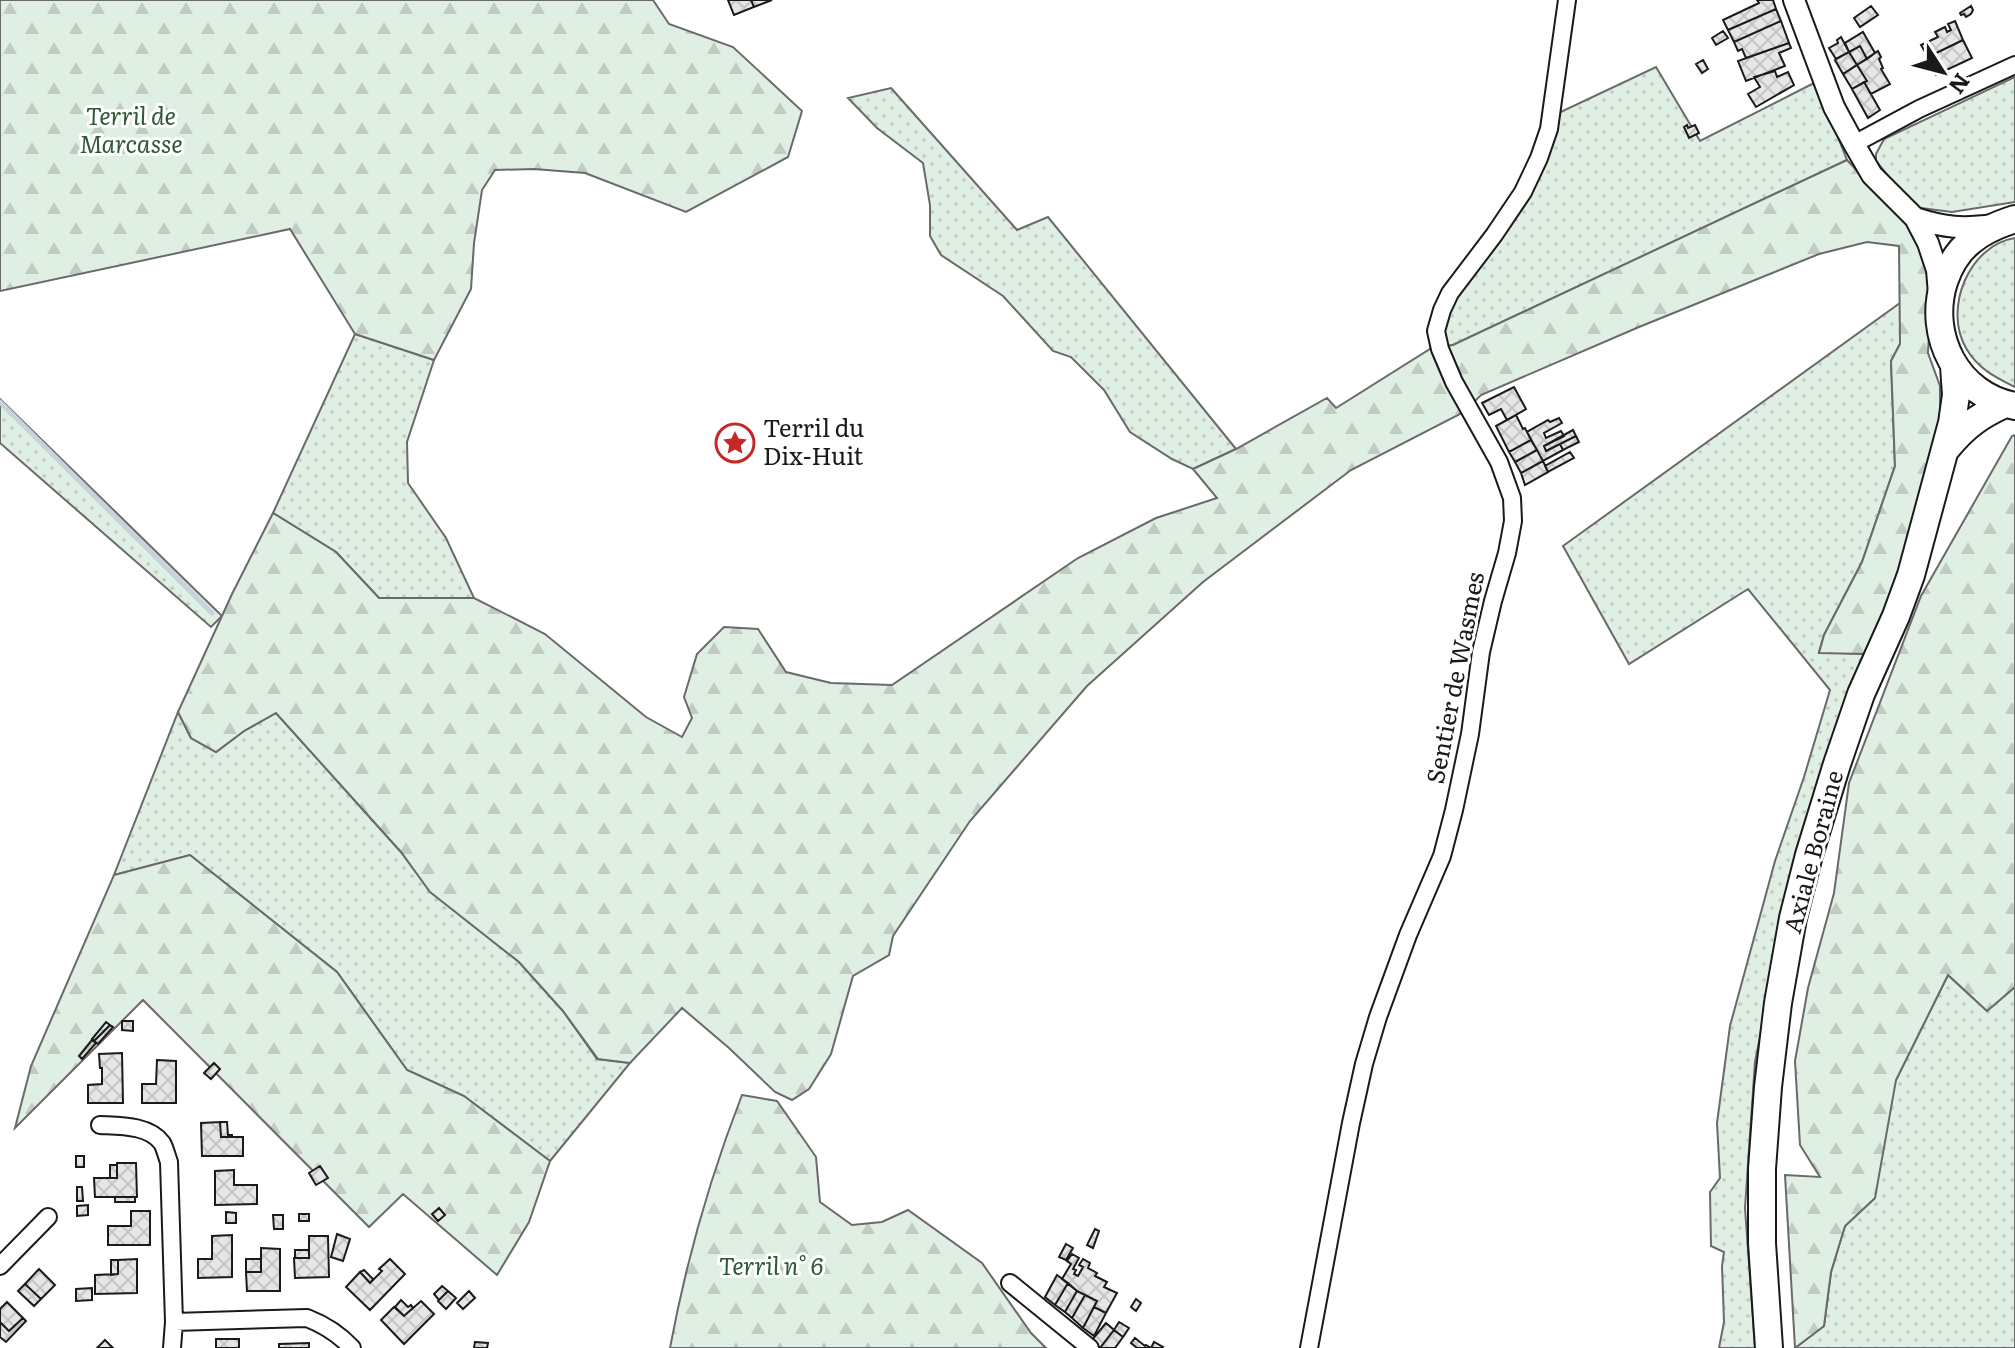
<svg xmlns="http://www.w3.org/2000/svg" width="2015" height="1348" font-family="Literata,serif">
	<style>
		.grass { fill: url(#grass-dots); stroke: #6a6a6a; stroke-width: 2 }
		.forest { fill: url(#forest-firs); stroke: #6a6a6a; stroke-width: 2 }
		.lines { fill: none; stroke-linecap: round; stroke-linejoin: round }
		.stream { stroke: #c6d2dc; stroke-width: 5 }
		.building { fill: url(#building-cross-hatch); stroke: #1a1a1a; stroke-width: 2 }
		.minor-casing { stroke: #1a1a1a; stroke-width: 20 }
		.tertiary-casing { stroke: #1a1a1a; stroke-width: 24 }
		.primary-casing { stroke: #1a1a1a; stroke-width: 30 }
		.minor { stroke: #fff; stroke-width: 16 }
		.tertiary { stroke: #fff; stroke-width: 20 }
		.primary { stroke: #fff; stroke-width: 26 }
		.labels { text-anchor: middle; stroke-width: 6; stroke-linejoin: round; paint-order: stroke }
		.park-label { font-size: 24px; font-style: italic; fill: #2b5a34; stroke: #fff }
		.poi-label { font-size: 24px; fill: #1a1a1a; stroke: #fff; text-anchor: start }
		.street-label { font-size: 24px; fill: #1a1a1a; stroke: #fff }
	</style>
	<defs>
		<pattern id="grass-dots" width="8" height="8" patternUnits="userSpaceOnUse" patternTransform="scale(2)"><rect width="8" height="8" fill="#e0efe3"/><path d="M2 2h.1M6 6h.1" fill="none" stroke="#c0ccc2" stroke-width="1.8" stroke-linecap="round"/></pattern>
		<pattern id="forest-firs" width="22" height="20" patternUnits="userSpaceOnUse" patternTransform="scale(2)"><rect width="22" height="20" fill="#e0efe3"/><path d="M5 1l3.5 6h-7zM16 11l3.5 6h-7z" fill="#c0ccc2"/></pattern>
		<pattern id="building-cross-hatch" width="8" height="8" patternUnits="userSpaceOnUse" patternTransform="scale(2)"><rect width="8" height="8" fill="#e6e6e6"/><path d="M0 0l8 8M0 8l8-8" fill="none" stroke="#c5c5c5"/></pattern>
	</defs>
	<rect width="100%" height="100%" fill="#fff"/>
	<!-- grass -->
	<path class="grass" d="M1656,67L1700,141L1816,82L1847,160L1453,345L1430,349L1437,301L1511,196L1534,155L1550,117Z
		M2015,77V202L1952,212L1913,207L1876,161V154L1884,139Z
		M891,88L1017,230L1048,217L1236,449L1193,469L1172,459L1130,432L1104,390L1071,357L1053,351L1003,296L941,255L930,236V205L923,163L877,128L848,98Z
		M2015,238V387C1995,377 1978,369 1966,348C1943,309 1969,245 2015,238Z
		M1900,303V344L1891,361L1895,466L1862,562L1824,635L1819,652L1865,654L1822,768L1791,878L1755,1062L1745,1208L1755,1348H1719L1724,1322L1722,1266L1724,1252L1711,1246L1710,1192L1720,1178L1717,1123L1730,1026L1775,861L1804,777L1830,690L1748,589L1629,664L1563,546Z
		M355,334L434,360L407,442L408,483L446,538L474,598H379L336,552L273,513Z
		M0,399L222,616L211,627L0,443Z
		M178,712L191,738L216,752L244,731L276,713L401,852L431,892L519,962L563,1011L597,1059L630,1063L550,1161L464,1096L407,1070L337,972L190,855L114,875Z
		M1948,975L1987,1011L2015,987V1348H1795L1824,1326L1831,1272L1845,1226L1875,1198L1853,1142L1896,1080Z"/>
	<!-- forest -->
	<path class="forest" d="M0,0H653L669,24L733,47L802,111L788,157L686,212L585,173L534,169L495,170L482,190L474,243L471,289L434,360L355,334L290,229L0,291Z
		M1847,160L1917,235L1928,275L1930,314L1928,353L1940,386V427L1895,593L1865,654L1819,653L1824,635L1862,562L1895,466L1891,361L1900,344L1899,246L1867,242L1819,254L1639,327L1481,395L1464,412L1351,470L1203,582L1087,686L970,821L893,936L889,955L853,976L831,1054L809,1089L792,1100L775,1092L729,1048L682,1008L630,1063L598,1059L563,1011L519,962L430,892L401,852L276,713L244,731L216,752L191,738L178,712L232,594L273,513L336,552L379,598H474L545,634L646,717L682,737L692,718L684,697L697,654L724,627L758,629L786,672L831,683L892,685L1078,558L1156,518L1217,498L1193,469L1236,449L1327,398L1336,408L1430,349L1453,345Z
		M2015,435V987L1987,1011L1948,975L1896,1080L1875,1198L1845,1226L1831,1272L1824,1326L1795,1348L1785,1175L1820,1177L1800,1145L1795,1061L1808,988L1834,893L1849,783L1921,596L2012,436Z
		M190,855L337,972L407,1070L464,1096L550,1161L529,1222L497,1275L403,1194L369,1227L143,1000L15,1128L31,1066L114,875Z
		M742,1095L777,1101L816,1157L820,1202L852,1225L882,1222L908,1210L982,1263L1031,1333L1046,1348H670C686,1262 710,1177 742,1095Z"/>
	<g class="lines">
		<!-- stream -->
		<path class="stream" d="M0,402L212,613"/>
	</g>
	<!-- building -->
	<path class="building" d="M728,0H751L754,7L734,15Z
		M751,0H772L754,7Z
		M1757,0H1773L1776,9L1728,30L1723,20L1759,3Z
		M1871,6L1878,15L1860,27L1854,18Z
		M1971,6L1973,10L1971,14L1966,17L1964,14L1961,15L1960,13Z
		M1776,9L1781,21L1734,42L1728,30Z
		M1781,21L1789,43L1746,58L1742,49L1738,51L1734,42Z
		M1955,21L1963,40L1928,57L1921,45L1938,37L1935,32L1945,27L1947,32L1951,30L1948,24Z
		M1723,31L1728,38L1716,45L1712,38Z
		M1863,32L1875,53L1867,59L1860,46L1849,52L1845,43Z
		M1841,37L1849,52L1836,59L1829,48L1838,43L1837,40Z
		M1963,40L1972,58L1936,75L1928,57Z
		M1789,43L1791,48L1779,53L1785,66L1746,81L1738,61Z
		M1860,46L1867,59L1857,65L1849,52Z
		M1878,51L1881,57L1879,59L1883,68L1881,69L1890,84L1871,94L1864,82L1867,81L1857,65Z
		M1849,52L1857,65L1843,74L1835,60Z
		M1703,60L1708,69L1702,73L1696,64Z
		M1857,65L1867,81L1852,89L1843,74Z
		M1775,71L1777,77L1788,72L1794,85L1756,107L1748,94L1760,87L1754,77Z
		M1864,82L1880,110L1868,118L1852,89Z
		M1687,125L1688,128L1695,125L1699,133L1689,138L1684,127Z
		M1514,387L1526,409L1507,420L1501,409L1489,415L1482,403Z
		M1516,415L1523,429L1525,428L1531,440L1509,452L1496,426Z
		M1559,418L1562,423L1544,433L1546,438L1561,431L1564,436L1544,446L1546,451L1560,444L1563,450L1543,461L1527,432L1548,420L1550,422Z
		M1573,430L1576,436L1546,451L1544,446Z
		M1576,436L1579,442L1563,450L1560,444Z
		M1531,440L1537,450L1515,462L1509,452Z
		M1537,450L1543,461L1521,473L1515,462Z
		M1570,452L1574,458L1548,472L1545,466Z
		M1543,461L1548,472L1525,485L1521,473Z
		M122,1021H133V1031L122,1030Z
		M106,1022L110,1025L94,1041L92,1039Z
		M110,1025L113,1027L98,1044L94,1041Z
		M92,1040L96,1043L82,1059L79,1056Z
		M122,1053L123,1103H88V1085L102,1084V1068H100L99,1054Z
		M157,1060L176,1061V1103H142V1084H156Z
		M214,1063L220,1069L211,1079L204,1073Z
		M220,1122L221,1137H243V1156H202L201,1123Z
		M220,1122H227L228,1135H232V1137H221Z
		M76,1156H84V1167H76Z
		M117,1163H136L137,1197H95L94,1178H117Z
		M110,1165H117V1178H110Z
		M320,1166L328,1178L316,1185L309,1173Z
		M234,1170V1185H257V1204L215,1205V1171Z
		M77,1187H82L83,1201H77Z
		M115,1197H135V1202H115Z
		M88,1205V1215L77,1216V1206Z
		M439,1208L445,1215L438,1221L432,1214Z
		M131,1211H150V1245H108V1226H131Z
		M226,1212L236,1213V1223H226Z
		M299,1214H309V1221H299Z
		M273,1215H283V1229H274Z
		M1095,1229L1099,1231L1093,1248L1087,1245Z
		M337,1234L350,1239L343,1261L331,1257Z
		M232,1235V1277L198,1278V1259H212V1236Z
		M309,1236H328L329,1277L295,1278L294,1258H309Z
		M1066,1244L1073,1248L1066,1260L1059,1257Z
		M261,1248L280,1249V1291H247L246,1272H261Z
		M295,1250H309V1258H295Z
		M1072,1254L1079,1258L1073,1269L1076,1270L1074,1274L1078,1276L1083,1267L1079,1265L1083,1259L1090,1263L1088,1268L1097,1273L1095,1276L1107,1282L1104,1287L1117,1293L1106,1313L1094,1307L1097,1301L1077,1291L1062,1279L1071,1264L1067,1261Z
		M137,1259V1293L95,1294V1275L118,1274V1260Z
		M246,1259H261V1272H246Z
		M390,1259L405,1274L370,1310L346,1287L360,1272L370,1283L382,1271L379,1269Z
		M111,1260H118V1274L111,1275Z
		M39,1269L55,1285L41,1299L25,1284Z
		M364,1270L373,1279L370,1283L360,1272Z
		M1057,1275L1068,1283L1055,1305L1045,1297Z
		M1068,1283L1077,1291L1065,1312L1055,1305Z
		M25,1284L41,1299L34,1306L18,1291Z
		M442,1286L448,1291L439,1300L434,1294Z
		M92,1288V1300L76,1301V1289Z
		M448,1291L456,1298L446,1309L438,1301Z
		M469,1291L475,1298L463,1309L457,1303Z
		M1077,1291L1085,1295L1072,1318L1065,1312Z
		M1085,1295L1097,1301L1083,1328L1072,1318Z
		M1136,1299L1141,1303L1136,1311L1131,1307Z
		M401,1300L408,1307L411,1305L413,1308L404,1316L395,1307Z
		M421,1301L434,1314L404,1344L381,1320L394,1307L404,1316Z
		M7,1302L23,1318L9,1331L0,1322V1309Z
		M1094,1307L1106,1313L1094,1336L1083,1328Z
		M23,1318L26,1321L6,1342L0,1337V1322L9,1331Z
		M1119,1322L1129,1328L1123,1337L1114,1330Z
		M1106,1323L1114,1330L1100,1348L1091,1341Z
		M1114,1330L1123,1337L1115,1348H1100Z
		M1135,1338L1145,1346L1146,1345L1151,1348L1154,1342L1163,1347L1162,1348H1137L1131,1343Z
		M216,1339H239V1348H216Z
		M105,1340L113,1348H97Z
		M475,1342L488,1343L487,1348H474Z
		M309,1343V1348H279V1344Z"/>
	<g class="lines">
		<!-- minor casing -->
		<g class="minor-casing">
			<path id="minor" d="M1854,144L1919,109L2015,65
				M100,1125C120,1126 149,1125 162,1143C165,1148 167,1157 169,1162L174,1322L172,1348
				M0,1266L48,1217
				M1010,1283L1090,1348
				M174,1322L307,1318C325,1325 339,1334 352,1348
				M1309,1348L1351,1123L1364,1064L1378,1017L1408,935L1442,856L1454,810L1470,734L1481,652L1493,601L1507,553L1513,521L1512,498L1499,462L1454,382L1440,349L1436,331L1442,310L1450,293L1494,235L1523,192L1539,158L1549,129L1567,0"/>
		</g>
		<!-- tertiary casing -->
		<g class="tertiary-casing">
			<path id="tertiary" d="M1794,0L1834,107L1854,144L1872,175L1915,218L1928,243L1937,270L1939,294
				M1915,218C1946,228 1962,229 1994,225"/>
		</g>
		<!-- primary casing -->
		<g class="primary-casing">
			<path id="primary" d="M2015,219C1999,224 1984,230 1971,241C1958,251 1949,267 1944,282C1927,336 1957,395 2015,406
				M1947,448C1965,426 1979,416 2005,404
				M1769,1348L1762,1243V1169L1768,1087L1778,1003L1793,918L1809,855L1837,764L1861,694L1896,616L1911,575L1952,423L1956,395L1954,366"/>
		</g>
		<!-- minor -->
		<use href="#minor" class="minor"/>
		<!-- tertiary -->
		<use href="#tertiary" class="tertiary"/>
		<!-- primary -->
		<use href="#primary" class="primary"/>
	</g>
	<!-- icons -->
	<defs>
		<g id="sight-ring" transform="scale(2)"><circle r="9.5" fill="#fff" stroke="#c62828" stroke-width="1.5"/><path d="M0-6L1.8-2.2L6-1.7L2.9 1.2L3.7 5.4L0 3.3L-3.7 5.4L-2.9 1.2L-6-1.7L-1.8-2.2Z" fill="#c62828"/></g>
	</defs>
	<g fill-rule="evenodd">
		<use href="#sight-ring" x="735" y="443"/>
	</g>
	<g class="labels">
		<!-- park labels -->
		<g class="park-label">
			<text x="131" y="125">Terril de<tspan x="131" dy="28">Marcasse</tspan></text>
			<text x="771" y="1275">Terril n° 6</text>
		</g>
		<!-- poi labels -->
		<g class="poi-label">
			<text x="763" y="437">Terril du<tspan x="763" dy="28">Dix-Huit</tspan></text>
		</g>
		<!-- street labels -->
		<g class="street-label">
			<text transform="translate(1456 678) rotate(-79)" y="8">Sentier de Wasmes</text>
			<text transform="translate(1814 852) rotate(-75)" y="8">Axiale Boraine</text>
		</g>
	</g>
	<!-- north arrow -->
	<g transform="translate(1943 72) rotate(126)" stroke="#ffffff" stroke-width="6" paint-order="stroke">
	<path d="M0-6L14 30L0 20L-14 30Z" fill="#1a1a1a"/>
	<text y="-12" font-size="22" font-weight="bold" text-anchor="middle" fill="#1a1a1a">N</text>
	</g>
</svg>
